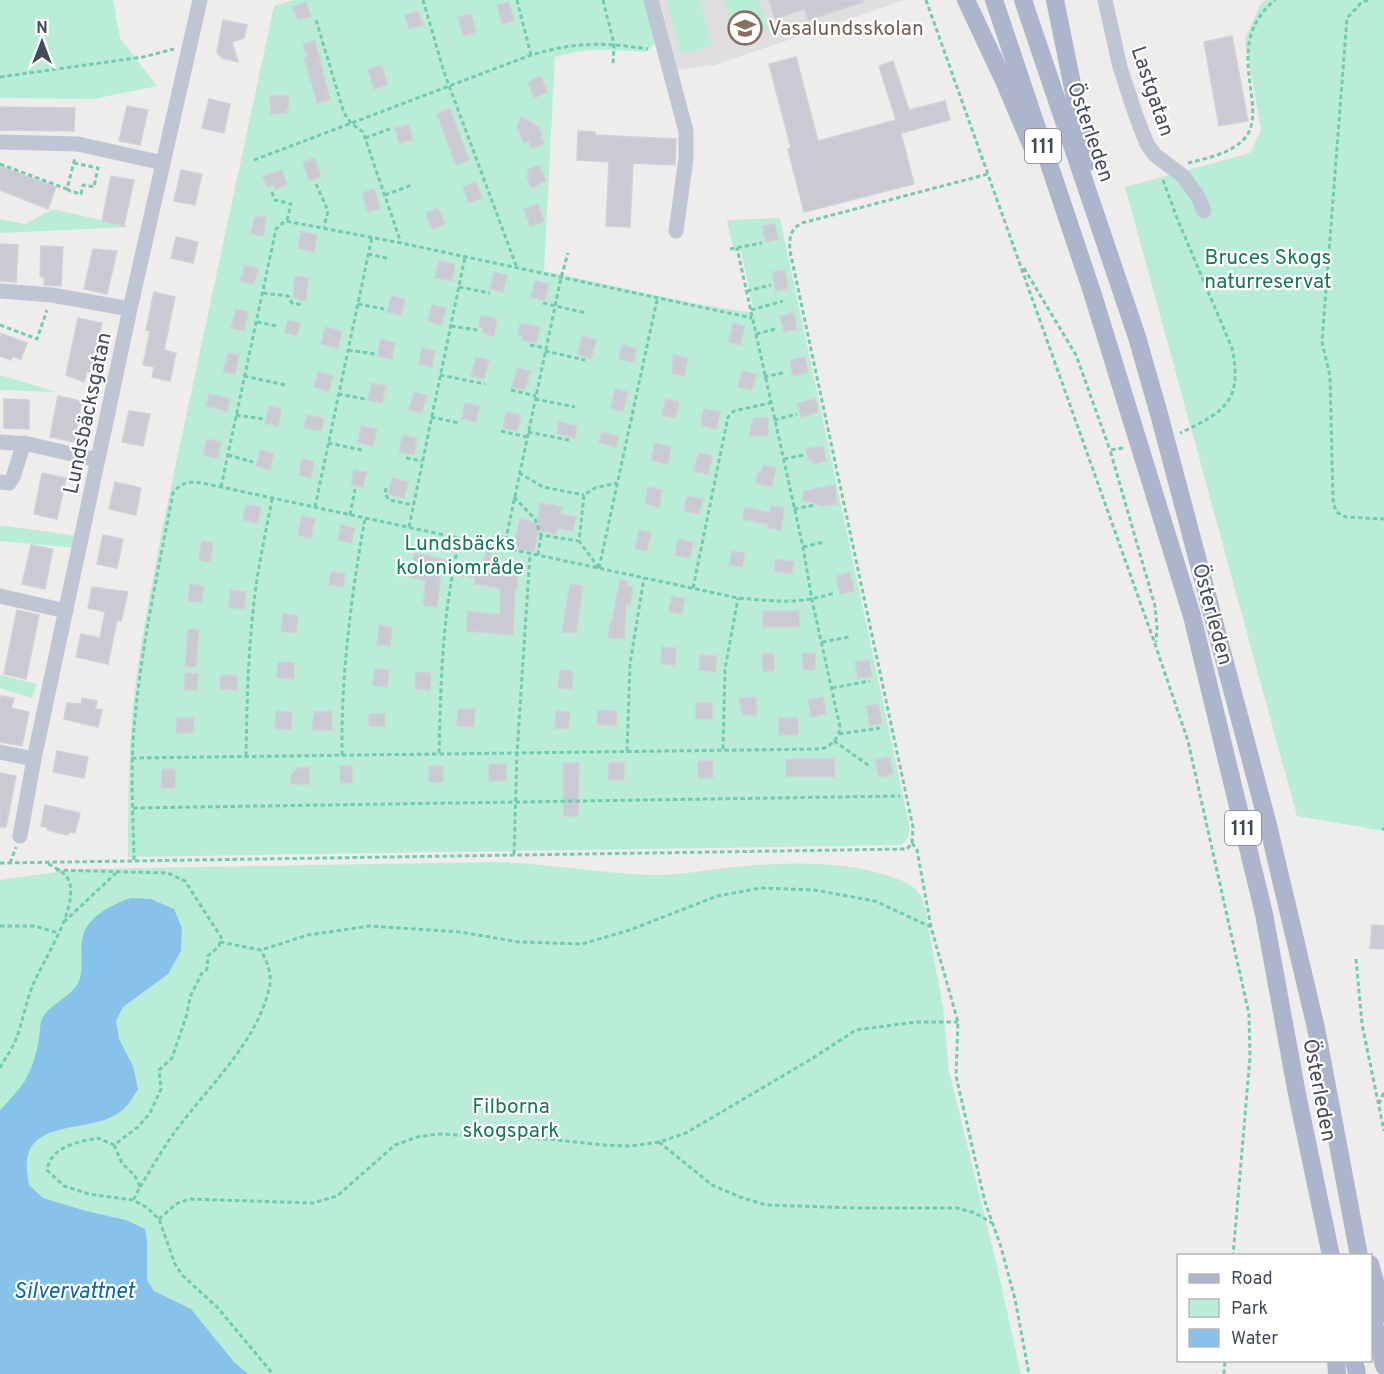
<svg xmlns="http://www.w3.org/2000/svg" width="1384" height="1374" font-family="Overpass,sans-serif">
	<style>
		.education { fill: #e0dede }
		.green { fill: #baedd8 }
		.water { fill: #87c2ea }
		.building { fill: #c9cad2; stroke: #d0d1d8; stroke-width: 1.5 }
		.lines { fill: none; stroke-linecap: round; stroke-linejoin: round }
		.path { stroke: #72cbb0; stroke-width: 3; stroke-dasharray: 4.5 3; stroke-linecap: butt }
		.minor { stroke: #bfc5d2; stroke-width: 15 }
		.major { stroke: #acb5cb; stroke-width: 18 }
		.labels { text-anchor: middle; stroke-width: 4.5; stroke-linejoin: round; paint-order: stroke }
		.shield { fill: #fff; stroke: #7d818b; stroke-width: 1.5 }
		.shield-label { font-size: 20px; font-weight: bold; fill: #454b59 }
		.education-label { font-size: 21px; fill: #785e54; stroke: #fff; text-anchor: start }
		.street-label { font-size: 21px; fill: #454b59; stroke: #fff }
		.park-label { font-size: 21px; fill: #17795b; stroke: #fff }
		.water-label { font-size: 22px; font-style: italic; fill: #0e67a3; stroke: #fff }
	</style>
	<rect width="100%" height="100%" fill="#efecec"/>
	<!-- education -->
	<path class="education" d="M658,0H905L715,65L675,70Z"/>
	<!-- green -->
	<path class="green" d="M0,0H113L120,38L157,86L94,99L0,98Z
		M294,0H644L655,43L646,52C616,50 584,47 555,57L544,271L692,303L754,313L741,251L734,252L727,220L780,218L909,824C910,833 909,839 901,845L128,857C128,811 128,765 132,719C137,655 151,592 162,529L274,6Z
		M666,0H700L712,46L680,54Z
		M724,0H759L769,31L736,40Z
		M1266,0H1384V831L1297,816L1125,187L1250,153L1261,130L1245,39L1261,3Z
		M53,209L130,227L0,233V219L25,224Z
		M0,375L57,392L0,390Z
		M0,526H7L78,536L76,548L0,541Z
		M0,675L37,684L31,698L0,688Z
		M495,862C547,863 598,873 650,875C682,876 713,868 745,866C792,862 840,861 886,875C902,880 918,885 924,903L943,1008L949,1071L996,1262L1021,1374H0V880L79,869Z"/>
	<!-- water -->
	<path class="water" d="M131,898L151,899L174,909L182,928L181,951L168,974L123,1007L116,1021L119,1039L133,1066L138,1089C132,1099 127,1108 117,1114C90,1132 31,1120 27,1161C26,1169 28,1177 29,1185L43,1198L86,1211L126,1220L145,1229L147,1242V1280L154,1291L191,1309L234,1362L248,1374H0V1110C23,1086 31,1077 38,1044C40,1036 39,1024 43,1017C53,1001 75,996 80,978C84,964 79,949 83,936C88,916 113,904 131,898Z"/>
	<!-- building -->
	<path class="building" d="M769,0H862L863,2L808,20L804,9L775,19Z
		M306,2L311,16L298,20L293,6Z
		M509,2L514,21L502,24L497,5Z
		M418,11L423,25L409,29L405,15Z
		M471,14L476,32L463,36L458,17Z
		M223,20L247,25L244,38L232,42L238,62L222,58L217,53Z
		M1232,36L1248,121L1219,126L1204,42Z
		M315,40L330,100L317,103L304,58H307L303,44Z
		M796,57L818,141L896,120L879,66L893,61L909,110L945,101L950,120L901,133L914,184L804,212L788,149L791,148L769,64Z
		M382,65L387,85L374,89L368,69Z
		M541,76L547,92L534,98L528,82Z
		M288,95L289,109H286L287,113L271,114L270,96Z
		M209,99L230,104L224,133L202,128Z
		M127,106L148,110L140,145L119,141Z
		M0,107L75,108L74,131L0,130Z
		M450,109L469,160L456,165L437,114Z
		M521,117L539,127L544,144L531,148L529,141L523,143L517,125Z
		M409,125L413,140L399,143L395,128Z
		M578,131L595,132V135L676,139L675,165L633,163L630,227L606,226L609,162L577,160Z
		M315,158L321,177L309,181L303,162Z
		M539,165L546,181L531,188L527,177L529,176L527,170Z
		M0,166L56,187L48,209L0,190Z
		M181,170L202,174L195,205L174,201Z
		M282,170L287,184L276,189L274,185L267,187L263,176Z
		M111,176L134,180L124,226L102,221Z
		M476,182L482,198L469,203L463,187Z
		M374,189L380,208L368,212L362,193Z
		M538,204L544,221L530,226L524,209Z
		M438,208L445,224L432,229L426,213Z
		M255,216L266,217L263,236L251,234Z
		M775,224L778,239L766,242L762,226Z
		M301,231L317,235L314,252L298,248Z
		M176,237L198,242L193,263L171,258Z
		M0,244L18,245L16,282L0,281Z
		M41,246L63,247L61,286L44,285V277H40Z
		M93,249L117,251L107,294L84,289Z
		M439,261L455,264L452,281L435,278Z
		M244,265L258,268L254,284L240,281Z
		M785,270L788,288L776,291L772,272Z
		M494,272L507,275L503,292L490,289Z
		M295,276L309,278L305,301L293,298Z
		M535,281L549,284L545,300L531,297Z
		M154,292L175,297L164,350L176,353L170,381L152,377L154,367L143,365L150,331L146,330Z
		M391,296L405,299L401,315L387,312Z
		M432,305L446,308L442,325L428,321Z
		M236,309L248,312L244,331L231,328Z
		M794,313L797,329L784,332L780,316Z
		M481,315L497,319L494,336L482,333L483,328L479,327Z
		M78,318L102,323L92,372L87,371L84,382L66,375Z
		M288,320L300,323L297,336L285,333Z
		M520,323L540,327L536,343L522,340L523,336L518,335Z
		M733,323L745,326L740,345L729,342Z
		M325,327L342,331L338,348L321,344Z
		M0,333L27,343L21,359L12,356L11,360L0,356Z
		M582,336L596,340L591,359L578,355Z
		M381,339L395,343L392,359L377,356Z
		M622,345L636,348L634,362L619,359Z
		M422,348L435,351L432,367L419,364Z
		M228,353L239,355L235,374L223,372Z
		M673,355L688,358L684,376L672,373Z
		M476,357L489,360L484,379L471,376Z
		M805,357L808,373L793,376L790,360Z
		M517,368L530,371L525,390L512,387Z
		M742,371L756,374L752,390L738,387Z
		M318,372L333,376L329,392L314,387Z
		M372,383L386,386L382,403L368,400Z
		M615,389L628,392L623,411L611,408Z
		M414,392L427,395L422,413L409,410Z
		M209,394L230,399L227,411L206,406Z
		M58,396L82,401L74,442L50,437Z
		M4,399L29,400V429L4,428Z
		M666,399L678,402L679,404L675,418L662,415Z
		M816,399L818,412L801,417L798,403Z
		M465,403L480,406L476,422L462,419Z
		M269,406L281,409L278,426L265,423Z
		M704,409L720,412L717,429L702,426L703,422L701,421Z
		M129,411L150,414L143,446L122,442Z
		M506,412L521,415L517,431L503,428Z
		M307,415L324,418L321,431L304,428Z
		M753,418H768V436H750L751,424H753Z
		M559,422L577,426L575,438L557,434Z
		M361,426L377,429L373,446L358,443Z
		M602,432L618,436L616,447L599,443Z
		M403,435L417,438L414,455L399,452Z
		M207,439L221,442L218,458L203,455Z
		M655,443L671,447L668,464L651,460Z
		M823,446L826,461L813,464L812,459L808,460L806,449Z
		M260,450L274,453L270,470L256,466Z
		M699,453L712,456L708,474L694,471Z
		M302,459L314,462L311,478L299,475Z
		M763,465L776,468L772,487L756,483L758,472L761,473Z
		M354,470L367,472L363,487L351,485Z
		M42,473L66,478L57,519L34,514Z
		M392,478L408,482L404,498L388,494Z
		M115,482L141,488L136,515L109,509Z
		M835,485L837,504L823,506L802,500L804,491Z
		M648,487L662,490L659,507L645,504Z
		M687,496L703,499L699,514L684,511Z
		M540,503L562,507L560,514L576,517L573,531L558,528L556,534L538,530L534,552L513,547L520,519L537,523Z
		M246,505L261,507L258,523L243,520Z
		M771,506L784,508L781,530L768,528V524L743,519L745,507L770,513Z
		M302,516L315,519L311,538L298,535Z
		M341,525L355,528L351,543L338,540Z
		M639,530L651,533L647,551L635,549Z
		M103,535L123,539L117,568L97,564Z
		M678,539L693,543L690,558L675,555Z
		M202,541L213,543L210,562L199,560Z
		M31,545L53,549L45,589L22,584Z
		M488,548L492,549L489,570L518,573L517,590H515L513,635L467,631V611L500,615V588L474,584L476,578L441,573L437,607L425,606L423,604L426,581L410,577L415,553L476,567L481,566Z
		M732,551L745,553L742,567L729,565Z
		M776,559L794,562L792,574L774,571Z
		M331,572L345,574L343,587L329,585Z
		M850,573L854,591L840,594L836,576Z
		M620,580L627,581V586L633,587L630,605L626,604L624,639L608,638L610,622H612Z
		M190,584L204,586L201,602L188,601Z
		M570,584L583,586L576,633L562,632Z
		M92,587L128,592L121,621L117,620L108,664L76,657L81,634L100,638L105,612L88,608Z
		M231,590L246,592L244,609L229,607Z
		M672,596L685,599L682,614L669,611Z
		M17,610L39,615L26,679L4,674Z
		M763,611H799V627H763Z
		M283,614L298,616L296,633L281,631Z
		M379,625L392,627L390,646L377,645Z
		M188,629L199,630L196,667L185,666Z
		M662,647L676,648L675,665L661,664Z
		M802,653H815V670H803Z
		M762,654H774V671H763Z
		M700,655L717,656L715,672L699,670Z
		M869,660L872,676L858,679L855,662Z
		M278,662L294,663V679L277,678Z
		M375,669L389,670L387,687L373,686Z
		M560,670L573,671L572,689L558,688Z
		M416,672L431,673L430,690L415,689Z
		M185,673L198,674L197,690H184Z
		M221,675L237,676V690L220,689Z
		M0,696L14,698L11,708L29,712L22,746L0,742Z
		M754,697L756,698L757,715H742L739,698Z
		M823,697L826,714L811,717L808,700Z
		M82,698L97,701L95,709L102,710L98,727L64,719L67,703L81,704Z
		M696,703H712V719H696Z
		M878,704L882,723L870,726L866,706Z
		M458,709H475L474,727L457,726Z
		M598,710L617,711L616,726L597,724Z
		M276,711L292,712L291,729H275Z
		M332,711V730H312L314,712Z
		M556,711L570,712L568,729L555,728Z
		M369,714H385V726H369Z
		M177,718H194L193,733H176Z
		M779,718H798V735H779Z
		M57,751L88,757L84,778L53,772Z
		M890,757L893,774L879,777L875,760Z
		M786,759H834L835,777L786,776Z
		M698,761H712L713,778H698Z
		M609,762L624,763V780H608Z
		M563,763H579L578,816H564Z
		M489,764H506V781H489Z
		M340,766H352V783H340Z
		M429,766H443V782H429Z
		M309,767L310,784H291V775L298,768Z
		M162,769H175V788H161Z
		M0,773L16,776L6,827H0Z
		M45,805L80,813L75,833L69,832L68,835L47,830L48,828L41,826Z
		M1372,925L1384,926V949L1370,948Z"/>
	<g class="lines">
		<!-- path -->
		<path class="path" d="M423,0L444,72L517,268
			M517,0L531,55
			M603,0L614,44L613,65
			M926,0L1155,644L1188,741L1249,1014L1250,1057L1233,1256
			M1368,0L1361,3L1347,18L1322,342L1330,376L1333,499L1336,512L1346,517L1384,519
			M316,20L344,113L351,123L363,132L401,243
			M0,77L143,57L174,49
			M365,138L390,129
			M254,160L531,55C576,42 602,42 648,49
			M1188,163C1207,158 1230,154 1244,139C1272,109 1219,46 1275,0
			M0,164L67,189L75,158
			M1163,180L1177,218L1232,348C1243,401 1225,412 1180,433
			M316,184L328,211L324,227
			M67,189L70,191L81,194L83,185L94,187L98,168L74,163
			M272,192L275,200L291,204L287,221
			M385,195L412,185
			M730,249L762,243
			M368,254L390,259
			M1024,268L1076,355L1110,450
			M459,287L490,293
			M747,291L771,285
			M263,293L288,296L292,303L303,305
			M543,303L586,313
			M358,304L384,309
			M751,310L783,301
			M257,322L277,326
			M0,325L37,339L47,310
			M451,326L477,330
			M756,334L775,329
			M530,345L546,348
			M348,350L375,354
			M545,351L585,360
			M440,375L485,384
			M244,376L285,385
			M764,377L786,372
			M511,390L536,396
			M338,394L365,399
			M535,399L575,407
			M236,415L263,419
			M431,417L459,423
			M774,420L797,414
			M501,431L527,437
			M528,432L569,440
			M328,443L362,450
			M1123,448L1110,450L1155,606L1157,628L1156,642
			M228,455L253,462
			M406,458L422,461
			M784,459L804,455
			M519,473L543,487L584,495
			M221,487L276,229L285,221L401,243L752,318
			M386,488L385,494L389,500L413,505
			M514,497L535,519L541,535L579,541
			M315,507L372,237
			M794,509L815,505
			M350,515L355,489
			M409,527L465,257
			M803,547L824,542
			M504,548L561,278L568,253
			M538,555L541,535
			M599,568L657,300
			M599,568L579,541L584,495L595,488L617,483
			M693,588L728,417L734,411L770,403
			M822,642L849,637
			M832,688L870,681
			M839,734L880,728
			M834,741L871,767
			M723,749L725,669L738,598
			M627,751L630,664L644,578
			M439,753C441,679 442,612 460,539
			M342,755C341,675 351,597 365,518
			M246,756C247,702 248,648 255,594C259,562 266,531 272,499
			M132,758L821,749C832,746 839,738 840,727L812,600L803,547L737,248
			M133,808L900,796
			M1382,829H1384
			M912,843L917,850L931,927
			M514,854L517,754L530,554
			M134,860C133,813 130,765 135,718C142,642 159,567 173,493C186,475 203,484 221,487L738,598C775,601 797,605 834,593
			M0,863L907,849L912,843L913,827L790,251C789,239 790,229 802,223L988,174
			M10,863L16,847
			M56,870L168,873L185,881L221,937L219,946L208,956L207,969L202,973L190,997L187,1014L172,1058L159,1070L161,1089L150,1113L138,1127L114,1145L98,1138C78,1142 51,1146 47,1170L64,1186L89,1194L133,1200L146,1207L159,1219L175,1264L183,1276L217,1307L273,1374
			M64,922L116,873
			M0,926H35L58,933
			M220,942L261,950L308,935L370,926L460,932L519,942L582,944L630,930L717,896L761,888L814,890L875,901L931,927L958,1022L956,1076L985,1202L1001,1247L1015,1299L1029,1374
			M1356,959L1362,1024L1384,1131
			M0,1068C4,1060 10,1052 14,1044C22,1026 25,1005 32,987C43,960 76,913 70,884C68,873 56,869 47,863
			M1379,1104L1384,1092
			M659,1142L712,1185L740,1197L766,1205L857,1208H957L975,1213L992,1223
			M114,1145L122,1163L135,1176L140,1187L134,1199
			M140,1187C151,1169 162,1150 174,1133C206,1089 256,1044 269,989C273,975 267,962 261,950
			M159,1219L176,1204L189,1199L313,1203L337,1196L395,1145L417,1137L438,1134L547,1139L604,1145L631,1146L659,1142L686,1133L813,1058L856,1030L916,1022H958
			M1224,1374L1225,1360"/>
		<!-- minor -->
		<path class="minor" d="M651,0L686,131V158L676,231
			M1105,0L1120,67L1136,116L1147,144L1155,155L1183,176L1197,195L1204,211
			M0,142L78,144L163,163
			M0,291L52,295L130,309
			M0,442L28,444L98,460
			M0,482L9,483L13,477L24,443
			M0,596L66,611
			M0,752L34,759
			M20,836L34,759L130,309L200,0"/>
		<!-- major -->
		<path class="major" d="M966,0L1005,83L1033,149
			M994,0L1092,292L1192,616L1264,914L1297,1094L1331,1256
			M1023,0L1137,337L1159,414L1268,825L1316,1028L1359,1256
			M1055,0L1088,162
			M1370,1264L1384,1314
			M1370,1307L1384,1366
			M1336,1360L1337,1374
			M1354,1360L1357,1374"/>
	</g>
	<!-- icons -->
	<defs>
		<g id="school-ring" transform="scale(1.725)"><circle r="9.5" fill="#fff" stroke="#8d6e63" stroke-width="1.5"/><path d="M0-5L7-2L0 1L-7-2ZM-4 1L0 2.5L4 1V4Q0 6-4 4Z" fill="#8d6e63"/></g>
	</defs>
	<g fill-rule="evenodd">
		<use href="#school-ring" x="745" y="28"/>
	</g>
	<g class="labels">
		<!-- shield labels -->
		<g class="shield">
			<rect x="1025" y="129" width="36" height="34" rx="4.5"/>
			<rect x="1225" y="811" width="36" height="34" rx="4.5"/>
		</g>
		<g class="shield-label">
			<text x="1043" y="153">111</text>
			<text x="1243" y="835">111</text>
		</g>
		<!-- education labels -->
		<g class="education-label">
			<text x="768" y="35">Vasalundsskolan</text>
		</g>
		<!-- street labels -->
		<g class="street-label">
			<text transform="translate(1153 91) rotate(71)" y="7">Lastgatan</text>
			<text transform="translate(1091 132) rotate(71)" y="7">Österleden</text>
			<text transform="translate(87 413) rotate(-78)" y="7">Lundsbäcksgatan</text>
			<text transform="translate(1213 614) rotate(75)" y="7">Österleden</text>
			<text transform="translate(1320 1090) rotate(79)" y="7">Österleden</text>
		</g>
		<!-- park labels -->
		<g class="park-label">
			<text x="1268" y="264">Bruces Skogs<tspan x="1268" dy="24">naturreservat</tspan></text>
			<text x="460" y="550">Lundsbäcks<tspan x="460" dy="24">koloniområde</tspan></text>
			<text x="511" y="1113">Filborna<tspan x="511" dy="24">skogspark</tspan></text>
		</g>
		<!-- water labels -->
		<g class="water-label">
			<text x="74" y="1298">Silvervattnet</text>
		</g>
	</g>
	<!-- legend -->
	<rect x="1177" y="1254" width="195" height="108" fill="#ffffff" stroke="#b5b7bd" stroke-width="1.5"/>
	<rect x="1189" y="1274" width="30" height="9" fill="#acb5cb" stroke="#b5b7bd" stroke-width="1.5"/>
	<text x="1231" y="1284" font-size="18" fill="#454b59">Road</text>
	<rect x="1189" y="1299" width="30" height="18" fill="#baedd8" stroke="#b5b7bd" stroke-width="1.5"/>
	<text x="1231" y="1314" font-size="18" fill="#454b59">Park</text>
	<rect x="1189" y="1329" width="30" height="18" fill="#87c2ea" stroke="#b5b7bd" stroke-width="1.5"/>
	<text x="1231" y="1344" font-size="18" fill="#454b59">Water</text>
	<!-- north arrow -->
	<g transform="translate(42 42)" stroke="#ffffff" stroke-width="4.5" paint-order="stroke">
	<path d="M0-4.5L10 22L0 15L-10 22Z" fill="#454b59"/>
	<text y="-9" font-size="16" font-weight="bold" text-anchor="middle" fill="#454b59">N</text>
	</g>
</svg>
